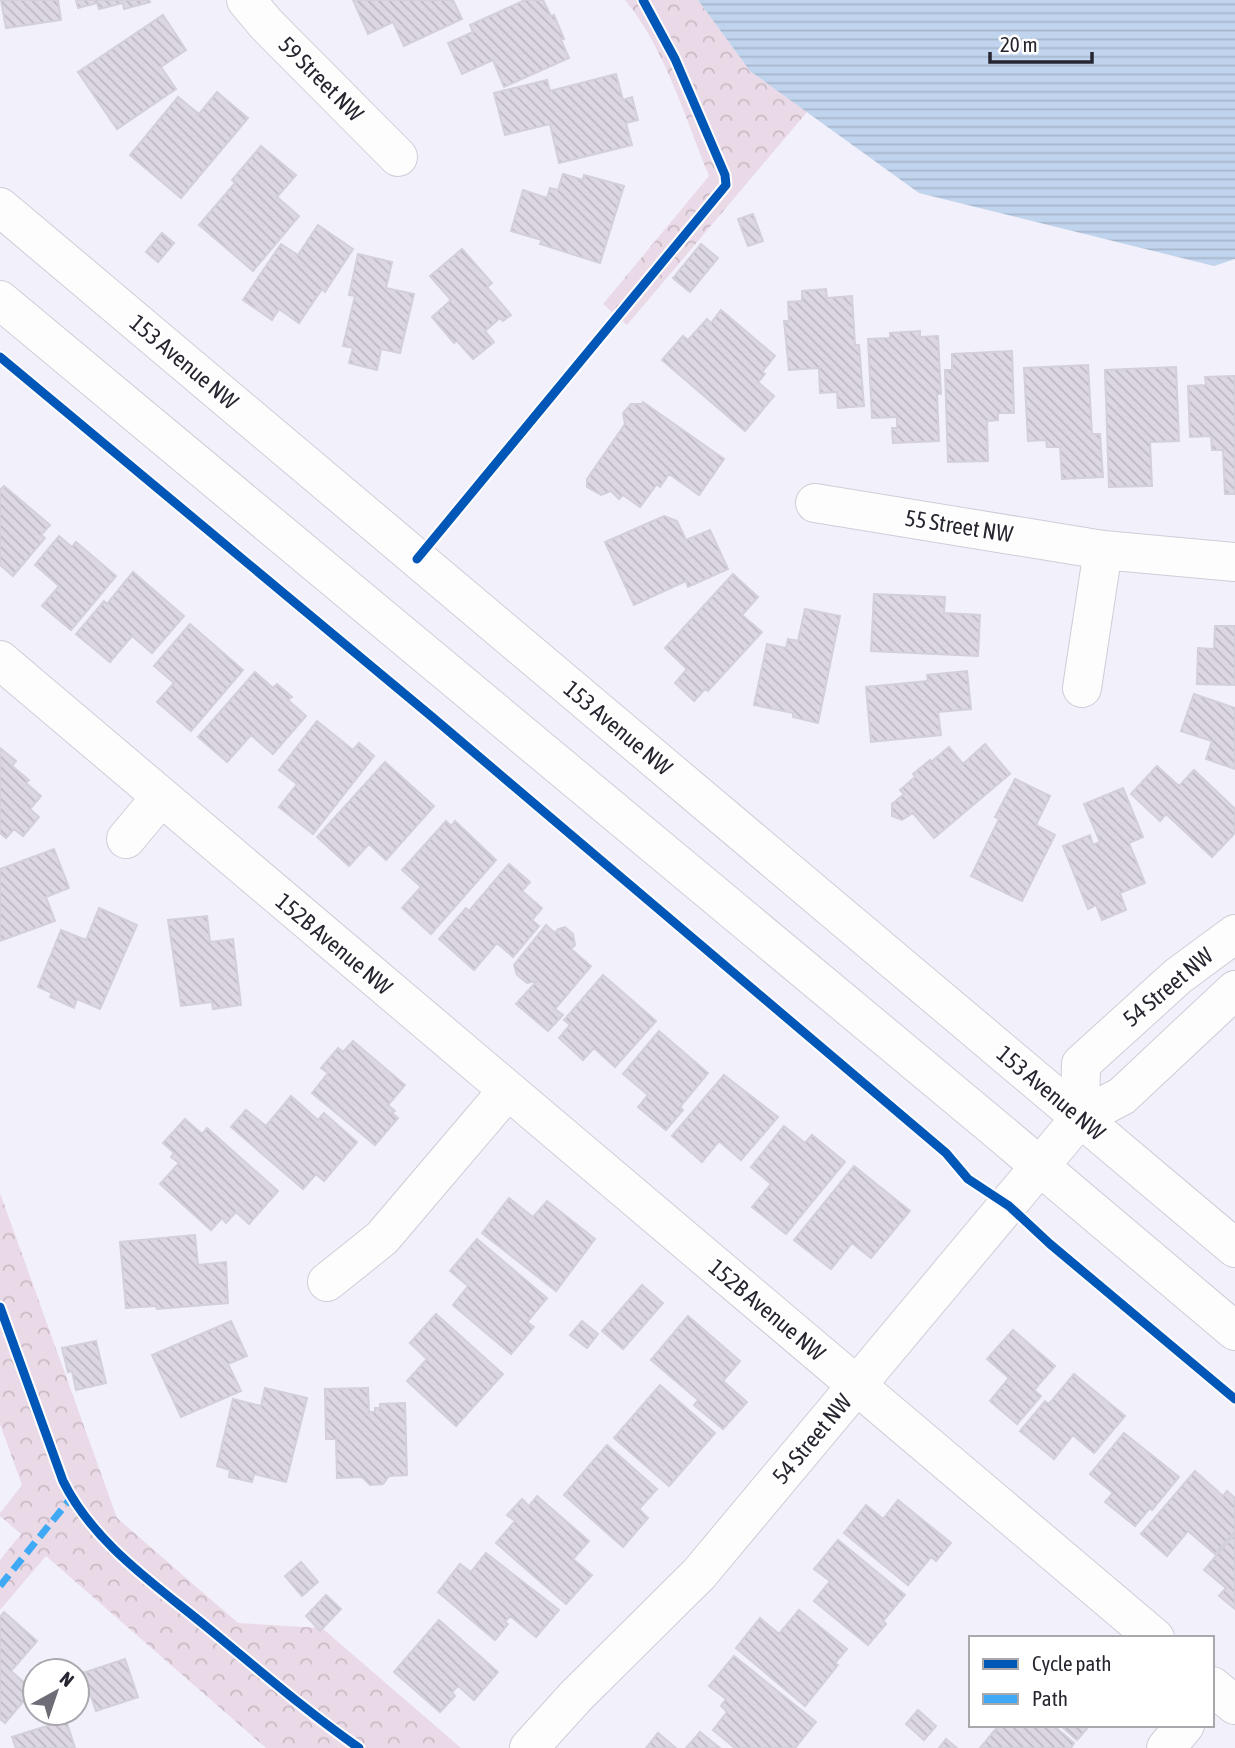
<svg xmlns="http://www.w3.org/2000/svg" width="1235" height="1748" font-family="'Asap Condensed',sans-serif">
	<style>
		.park { fill: url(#park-crowns) }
		.water { fill: url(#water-rules) }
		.building { fill: url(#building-back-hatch); stroke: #d4d0d9; stroke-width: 2 }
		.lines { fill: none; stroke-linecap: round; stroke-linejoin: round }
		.minor-casing { stroke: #cfcdd7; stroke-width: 40 }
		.major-casing { stroke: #cfcdd7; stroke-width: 40 }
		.minor { stroke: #fdfdfe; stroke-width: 38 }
		.major { stroke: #fdfdfe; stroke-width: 38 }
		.quiet { stroke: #3fa9f5; stroke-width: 7; stroke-dasharray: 14 7; stroke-linecap: butt }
		.cycleway-casing { stroke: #fff; stroke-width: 13 }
		.cycleway { stroke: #0057b8; stroke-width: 9 }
		.labels { text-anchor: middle; stroke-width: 5; stroke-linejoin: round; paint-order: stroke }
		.street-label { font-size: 23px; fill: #27252f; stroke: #fff }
	</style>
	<defs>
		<pattern id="park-crowns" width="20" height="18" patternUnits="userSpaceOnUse" patternTransform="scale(1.75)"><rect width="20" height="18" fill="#eadae7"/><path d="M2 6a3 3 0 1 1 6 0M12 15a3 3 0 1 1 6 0" fill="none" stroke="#c9bbc6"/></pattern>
		<pattern id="water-rules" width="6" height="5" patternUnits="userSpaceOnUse" patternTransform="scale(1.75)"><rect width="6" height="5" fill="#c1d4ed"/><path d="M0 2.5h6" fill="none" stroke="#a6b6cc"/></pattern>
		<pattern id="building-back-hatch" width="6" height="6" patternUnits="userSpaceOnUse" patternTransform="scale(1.75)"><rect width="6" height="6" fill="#dcd7e3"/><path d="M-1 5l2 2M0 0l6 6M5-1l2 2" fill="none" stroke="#bdb8c3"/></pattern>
	</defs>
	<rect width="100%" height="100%" fill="#f2f0fa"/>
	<!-- park -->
	<path class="park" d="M625,0H698L750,71L807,112L627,325L603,304L709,176C686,120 664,46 625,0Z
		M0,1193L117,1518L238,1623L322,1628L461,1748H266L46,1556L0,1610V1560L21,1534L0,1516V1513L22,1485L0,1424Z"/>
	<!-- water -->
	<path class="water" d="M698,0H1235V259L1214,266L919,193L750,71Z"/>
	<!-- building -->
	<path class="building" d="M1,0H58L61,20L6,28Z
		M76,0H149L150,2L124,9L123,3L99,9L97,3L78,8Z
		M353,0H453L462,19L404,46L393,22L368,34Z
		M525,0H543L551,16L554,15L564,39L561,40L569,58L504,87L493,60L462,74L448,43L473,32L470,25Z
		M163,15L186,50L161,67L176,89L117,129L78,72Z
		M616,74L623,100L632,97L638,120L626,123L632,145L559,163L550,124L505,135L494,93L547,80L550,91Z
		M217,92L248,118L181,198L130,155L178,97L199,114Z
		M261,146L296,175L277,197L299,216L253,271L199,225L235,183L232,180Z
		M563,174L583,180L584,175L624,186L600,263L540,244L542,240L511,231L523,190L547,198L550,188L558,190Z
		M753,214L763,241L748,246L738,219Z
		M318,225L353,249L325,292L322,289L299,323L279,309L272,320L243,300L281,244L298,255Z
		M162,233L174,243L158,262L146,252Z
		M701,244L718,258L690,292L673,278Z
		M462,249L492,283L487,287L511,315L503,321L500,318L485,331L494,342L473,359L457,341L454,343L432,317L451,300L430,276Z
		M358,254L392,262L386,288L414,294L400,353L381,349L377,370L349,363L353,348L343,346L355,296L349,295Z
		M826,289L827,298L852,296L855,345H859L864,406L838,408L837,392L820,393L819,368L789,370L784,321H789L788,302L802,301V291Z
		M721,310L775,356L762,372L765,374L758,382L774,396L745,431L662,360L683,336L688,340L707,319L711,323Z
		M920,331V337L938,336L941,394H937L939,441L893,443L892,428H897V417L872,418L868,339L890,338V333Z
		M1012,351L1014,413H998V420L987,421L988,461L948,462L945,370H952V354Z
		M1088,365L1092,434H1100L1103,477L1062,479L1060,447H1047L1046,440L1028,441L1024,368Z
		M1176,367L1179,441L1150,442L1152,486L1109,487L1105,370Z
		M1235,376V494H1225L1223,450H1212L1211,436L1190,437L1188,386L1206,385L1205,377Z
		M643,402L724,459L699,495L669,474L660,487L657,484L640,507L623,495L619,499L611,491L601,495L587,487V479L625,424L623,413L631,404H642Z
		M4,486L50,525L41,535L45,538L13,576L0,565V490Z
		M664,516L677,521L686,540L710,530L728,569L688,587L686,581L634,605L605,542Z
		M59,536L72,547L76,542L116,576L71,630L42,606L59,586L35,565Z
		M133,572L184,616L152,653L132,636L110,662L76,634L104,601L107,604Z
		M733,574L758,597L742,615L762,632L708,691L705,689L694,701L675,683L687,669L665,648Z
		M874,594L945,597L944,613L980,615L978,656L871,651Z
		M805,609L840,616L818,723L793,717V713L754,705L767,644L786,648L788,639L798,641Z
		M190,624L243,670L191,731L157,702L174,683L154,666Z
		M1215,626H1235V685L1197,684L1198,648L1214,649Z
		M967,671L971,709L938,712L941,735L871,742L866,687L928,681L927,675Z
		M255,672L273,688L277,684L292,697L288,700L306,716L273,754L251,735L227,762L198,737Z
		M1194,694L1235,708V769L1206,759L1212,741L1181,731Z
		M317,721L353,750L359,743L374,756L313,834L279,807L297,784L279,770Z
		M985,744L1010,774L934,838L913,813L902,820L892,816V804L904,794L900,790L915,777L913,774L930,760L931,762L949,747L963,764Z
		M0,748L16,761L12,766L29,780L26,783L41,796L30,809L39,817L23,836L14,829L6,838L0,833Z
		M385,762L434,806L386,860L369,844L349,866L317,837Z
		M1157,766L1179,786L1194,770L1235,809V833L1212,857L1166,814L1160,821L1131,794Z
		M1015,779L1050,796L1036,825L1055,835L1022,901L971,876L999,819L995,817Z
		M1123,788L1143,837L1129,843L1145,883L1120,893L1126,910L1102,920L1096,905L1088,909L1063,846L1090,835L1093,845L1100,842L1084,804Z
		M446,821L451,826L455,821L496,860L431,934L402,908L421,887L402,870Z
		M54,849L69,888L46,897L55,921L0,941V869Z
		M509,864L530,882L522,891L542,908L532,920L539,926L513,957L497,943L474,970L439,939L466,908L469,911Z
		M99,908L137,925L100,1009L77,999L74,1008L50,997L52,993L38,987L61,930L86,940Z
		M207,916L210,942L233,939L241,1005L213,1009L212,1002L181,1006L168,920Z
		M546,925L555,933L558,929L565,927L573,934L575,945L571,949L591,966L555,1009L563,1015L548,1031L516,1004L537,981L527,983L517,975L514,965Z
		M603,975L656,1021L615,1067L594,1048L583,1060L559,1038L570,1025L564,1020Z
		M659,1031L708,1073L680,1107L683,1110L666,1130L638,1107L648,1095L623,1074Z
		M353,1041L405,1085L388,1105L395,1111L392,1113L398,1118L375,1145L312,1093L328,1073L321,1068L338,1048L343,1052Z
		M724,1075L778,1117L741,1160L719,1141L702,1162L672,1136Z
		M291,1096L318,1120L324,1113L357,1142L324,1181L316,1174L303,1189L231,1127L246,1110L266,1126Z
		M185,1119L202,1134L207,1128L278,1191L249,1224L236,1212L226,1223L222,1218L211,1230L160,1184L179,1163L171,1157L174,1153L163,1143Z
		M784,1126L805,1143L812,1135L845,1162L786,1234L752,1207L771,1184L751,1167Z
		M854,1166L910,1211L871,1258L852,1243L831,1269L794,1240Z
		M509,1198L533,1217L547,1201L595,1239L556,1291L482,1233Z
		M195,1235L198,1265L226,1262L228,1303L157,1309L156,1306L126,1308L120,1242Z
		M477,1239L547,1298L527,1322L534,1327L511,1354L453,1305L468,1286L450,1271Z
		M642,1285L663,1303L623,1349L602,1331Z
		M436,1314L503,1374L456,1426L407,1381L427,1359L410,1343Z
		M688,1316L740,1361L723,1381L747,1402L723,1429L694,1405L698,1400L651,1360Z
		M231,1321L247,1356L228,1364L241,1391L181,1417L152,1355Z
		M582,1321L598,1334L587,1348L570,1335Z
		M1013,1330L1055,1366L1034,1390L1041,1396L1017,1424L990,1401L1009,1378L987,1359Z
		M96,1341L106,1383L76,1390L72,1371L68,1372L62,1348Z
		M1074,1374L1125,1416L1094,1453L1073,1435L1054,1459L1020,1431L1045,1401L1049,1404Z
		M660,1385L715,1433L669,1486L614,1438Z
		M265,1388L307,1398L286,1482L254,1474L252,1482L229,1477L230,1470L217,1466L233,1399L261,1406Z
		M368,1388L369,1412H375V1408H380V1404L405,1403L407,1475L389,1476L383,1484L370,1485L362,1477L337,1478L336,1439H326L325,1389Z
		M1124,1433L1179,1477L1152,1510L1150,1508L1135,1526L1105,1502L1113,1493L1090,1474Z
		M607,1445L657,1489L639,1509L648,1518L623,1547L564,1495Z
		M1195,1471L1223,1496L1227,1491L1235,1498V1531L1215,1554L1188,1531L1167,1556L1141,1534Z
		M537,1496L589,1541L573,1559L592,1575L566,1604L496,1543L515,1521L507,1515L522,1499L529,1506Z
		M898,1500L951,1543L936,1561L931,1557L908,1585L844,1533L866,1505L883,1519Z
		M1235,1534V1609L1219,1596L1226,1588L1204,1570Z
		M838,1540L905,1595L883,1621L886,1624L868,1645L814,1601L830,1581L814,1569Z
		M486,1553L559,1610L536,1637L510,1616L505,1622L508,1624L495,1640L438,1592L460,1564L471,1572Z
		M301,1562L318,1582L302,1596L285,1576Z
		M326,1595L341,1609L320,1631L306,1616Z
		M799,1610L847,1649L835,1663L838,1665L805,1706L736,1648L760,1618L779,1634Z
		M4,1612L37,1641L11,1671L33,1690L5,1723L0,1719V1617Z
		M439,1620L498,1672L474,1700L458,1686L452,1692L455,1696L440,1712L394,1672Z
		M734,1656L816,1722L795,1748H735L713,1730L727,1712L721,1706L726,1699L709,1686Z
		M125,1659L138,1697L96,1711L83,1673Z
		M918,1710L936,1726L924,1740L906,1724Z
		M66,1720L75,1748H16L12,1737Z
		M999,1725H1053L1074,1743L1071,1748H980Z
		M1064,1725H1090L1077,1740L1062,1727Z
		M700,1732L720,1748H686Z
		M658,1733L676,1748H646Z
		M946,1739L957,1748H939Z"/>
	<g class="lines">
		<!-- minor casing -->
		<g class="minor-casing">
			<path id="minor" d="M246,0L266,24L398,157
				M815,503L1103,550L1235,562
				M0,660L1155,1638
				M1082,688L1103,550
				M126,839L161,797
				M1080,1118L1081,1064L1178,976L1235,934
				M327,1282L382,1238L507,1091
				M1212,1686L1235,1705
				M529,1748L576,1696L699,1574L1080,1118L1122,1096L1235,990
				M1166,1748L1185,1725"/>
		</g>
		<!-- major casing -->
		<g class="major-casing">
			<path id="major" d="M0,207L1235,1248
				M0,300L997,1130L1235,1331"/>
		</g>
		<!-- minor -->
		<use href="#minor" class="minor"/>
		<!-- major -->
		<use href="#major" class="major"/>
		<!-- quiet -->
		<path class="quiet" d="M0,1586L71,1498"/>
		<!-- cycleway casing -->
		<g class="cycleway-casing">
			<path id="cycleway" d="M0,357L431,716L946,1153L968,1179L1009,1206L1050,1244L1235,1399
				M417,559L726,185L725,175L675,59L643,0
				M0,1307L63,1481C94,1544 156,1585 208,1628C258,1669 306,1711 359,1748"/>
		</g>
		<!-- cycleway -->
		<use href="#cycleway" class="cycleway"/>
	</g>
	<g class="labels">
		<!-- street labels -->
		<g class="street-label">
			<text transform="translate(321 79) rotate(45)" y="8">59 Street NW</text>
			<text transform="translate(184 362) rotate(40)" y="8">153 Avenue NW</text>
			<text transform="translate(959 526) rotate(9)" y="8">55 Street NW</text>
			<text transform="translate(618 728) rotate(40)" y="8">153 Avenue NW</text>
			<text transform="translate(334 944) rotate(40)" y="8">152B Avenue NW</text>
			<text transform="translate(1168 987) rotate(-40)" y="8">54 Street NW</text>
			<text transform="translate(1051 1093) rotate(40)" y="8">153 Avenue NW</text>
			<text transform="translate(767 1310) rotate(40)" y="8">152B Avenue NW</text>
			<text transform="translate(812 1439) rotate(-50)" y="8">54 Street NW</text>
		</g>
	</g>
	<!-- legend -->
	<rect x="969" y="1636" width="245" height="91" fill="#ffffff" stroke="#a9a8ac" stroke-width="2"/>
	<rect x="983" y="1659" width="35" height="10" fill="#0057b8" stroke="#a9a8ac" stroke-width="2"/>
	<text x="1032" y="1671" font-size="21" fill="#27252f">Cycle path</text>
	<rect x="983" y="1694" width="35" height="10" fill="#3fa9f5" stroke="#a9a8ac" stroke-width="2"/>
	<text x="1032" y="1706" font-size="21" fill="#27252f">Path</text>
	<!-- north arrow -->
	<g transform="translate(56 1692) rotate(40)"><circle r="33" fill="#ffffff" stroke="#a9a8ac" stroke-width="2"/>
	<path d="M0-5L12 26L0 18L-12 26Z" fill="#6e6c76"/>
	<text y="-10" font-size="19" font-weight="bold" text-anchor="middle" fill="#27252f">N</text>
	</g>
	<!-- scale -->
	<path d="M990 52v10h102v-10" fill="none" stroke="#27252f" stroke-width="3.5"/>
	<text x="1000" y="52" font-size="21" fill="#27252f" stroke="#ffffff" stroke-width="5" paint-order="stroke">20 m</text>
</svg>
